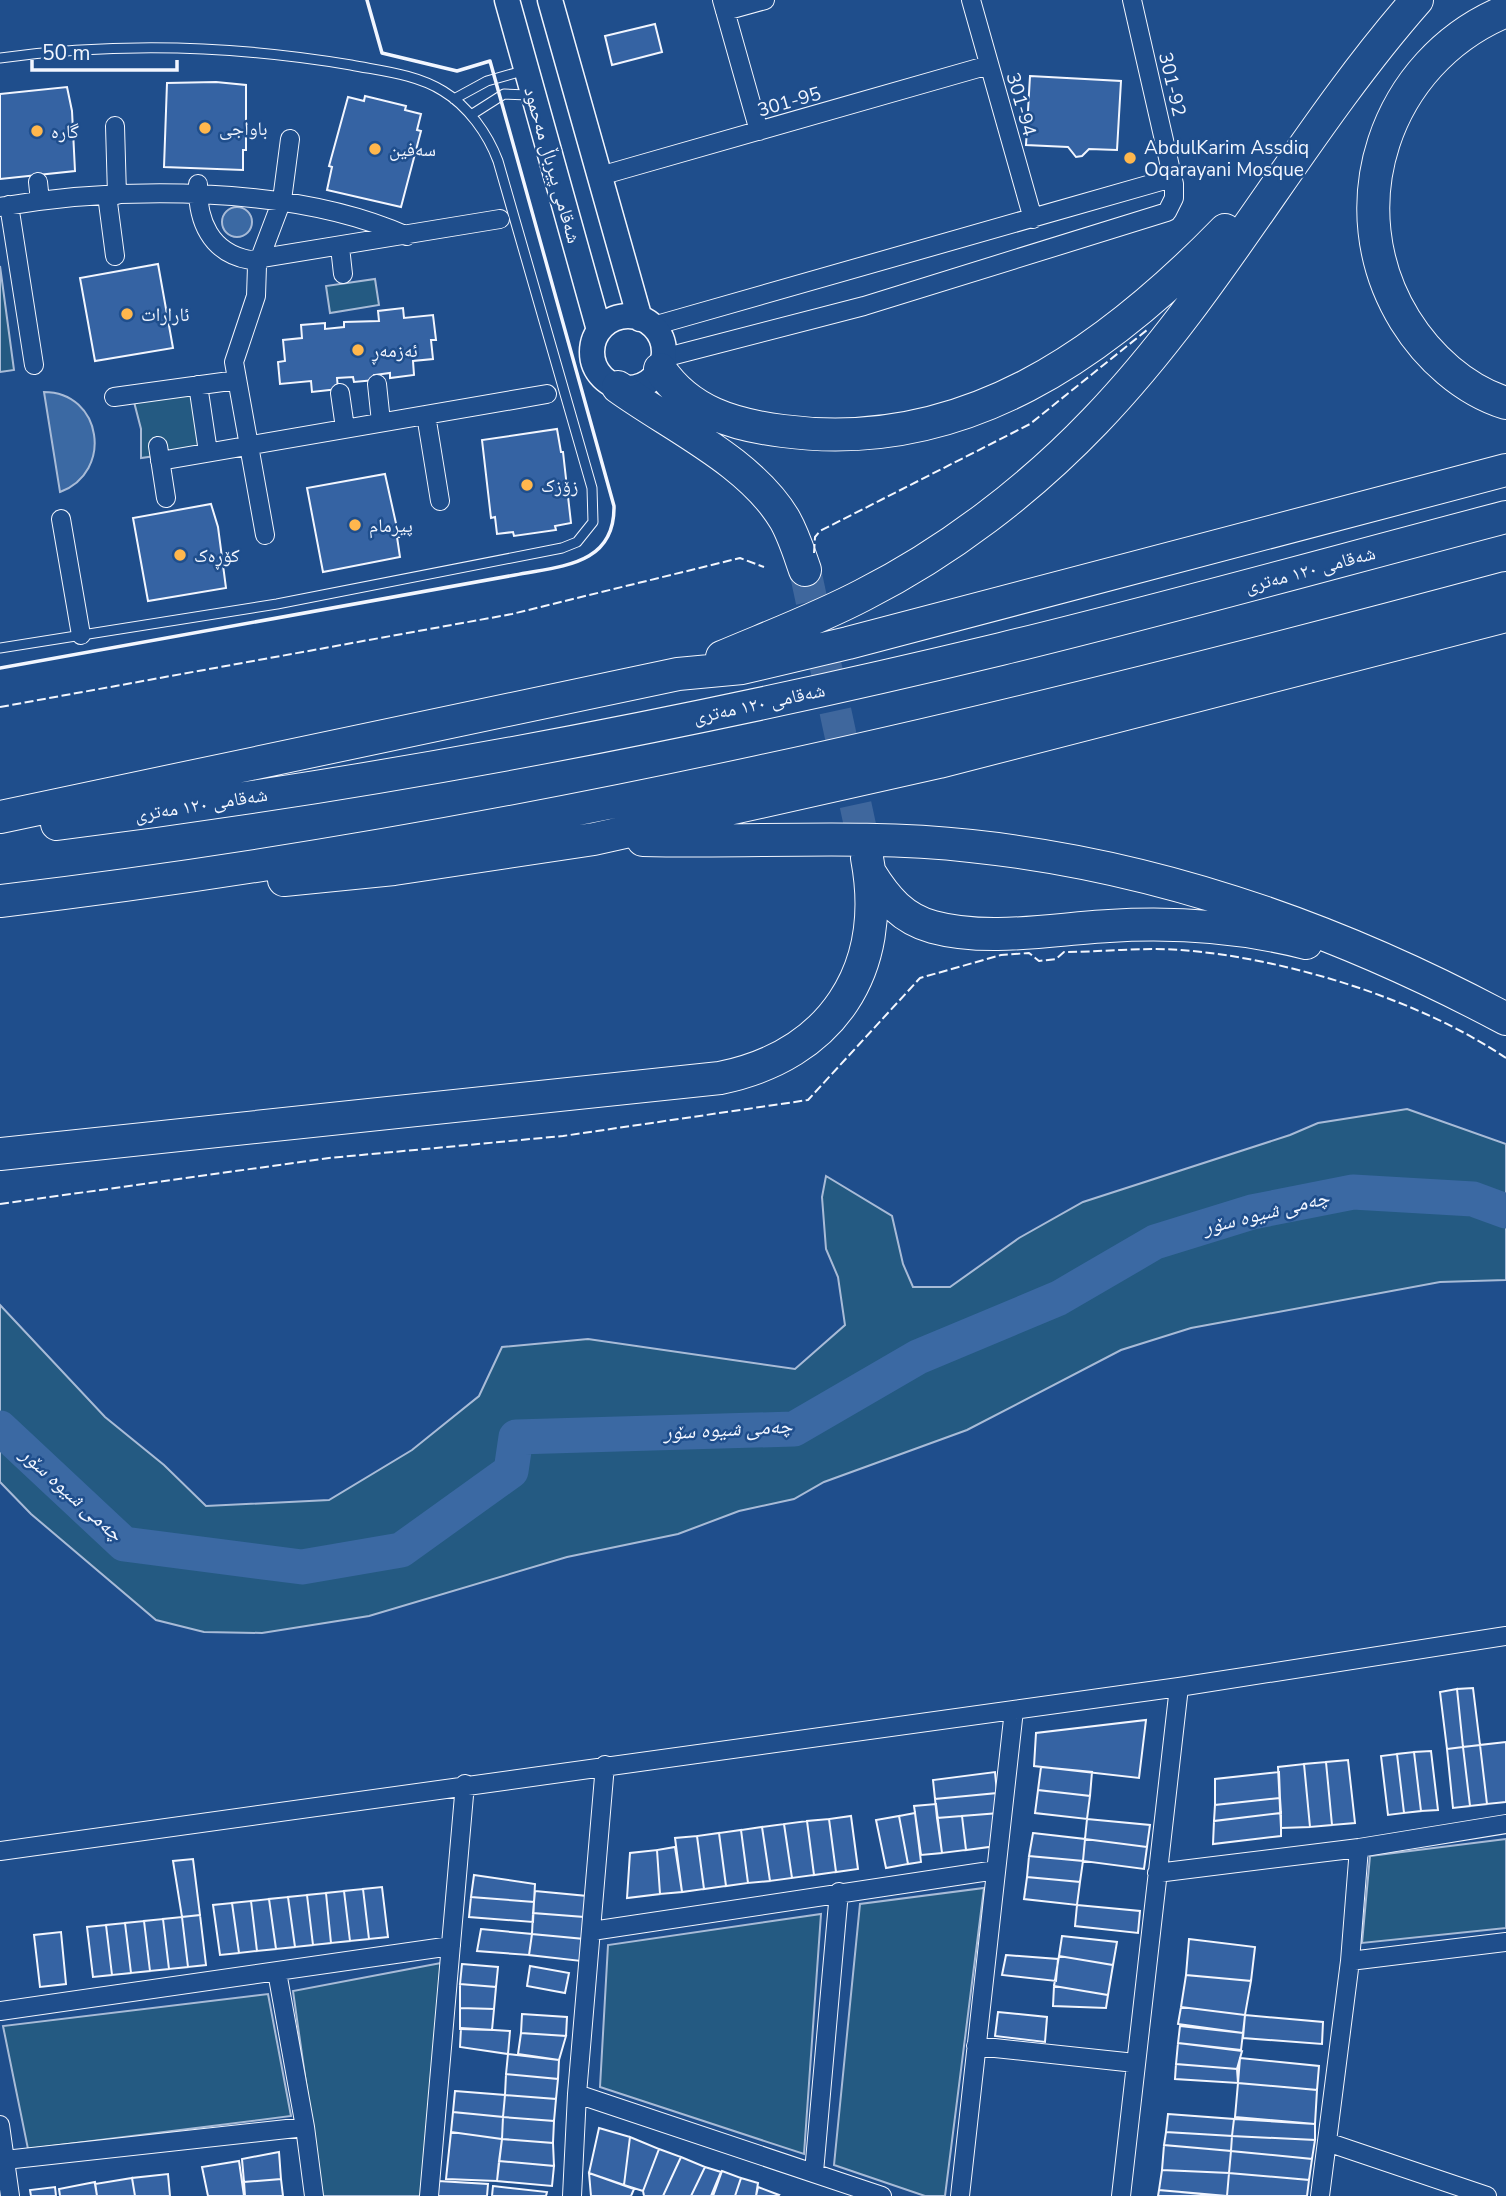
<svg xmlns="http://www.w3.org/2000/svg" width="1506" height="2196" font-family="'Nunito Sans','Noto Naskh Arabic',sans-serif">
	<style>
		.green { fill: #245a82; stroke: #a8bbd7; stroke-width: 2 }
		.water { fill: #3b69a3; stroke: #a8bbd7; stroke-width: 2 }
		.lines { fill: none; stroke-linecap: round; stroke-linejoin: round }
		.river { stroke: #3b69a3; stroke-width: 35 }
		.building { fill: #3563a3; stroke: #f2f6ff; stroke-width: 2 }
		.highway-tunnel { stroke: #3f679d; stroke-width: 32; stroke-dasharray: 32 16; stroke-linecap: butt }
		.lane-casing { stroke: #f2f6ff; stroke-width: 11 }
		.street-casing { stroke: #f2f6ff; stroke-width: 20 }
		.secondary-casing { stroke: #f2f6ff; stroke-width: 27 }
		.highway-casing { stroke: #f2f6ff; stroke-width: 34 }
		.lane { stroke: #1f4e8c; stroke-width: 9 }
		.street { stroke: #1f4e8c; stroke-width: 18 }
		.secondary { stroke: #1f4e8c; stroke-width: 24 }
		.highway { stroke: #1f4e8c; stroke-width: 32 }
		.fence { stroke: #f2f6ff; stroke-width: 2; stroke-dasharray: 9 3.5; stroke-linecap: butt }
		.wall { stroke: #f2f6ff; stroke-width: 3.5 }
		.poi-dot { fill: #ffb74d; stroke: #1f4e8c; stroke-width: 2.5 }
		.labels { text-anchor: middle; stroke-width: 5; stroke-linejoin: round; paint-order: stroke }
		.street-label { font-size: 19px; fill: #f2f6ff; stroke: #1f4e8c }
		.poi-label { font-size: 19px; fill: #f2f6ff; stroke: #1f4e8c; text-anchor: start }
		.water-label { font-size: 21px; font-style: italic; fill: #f2f6ff; stroke: #1f4e8c }
	</style>
	<rect width="100%" height="100%" fill="#1f4e8c"/>
	<!-- green -->
	<path class="green" d="M0,266L14,370L0,372Z
		M375,279L379,305L330,313L326,286Z
		M195,390L205,449L141,458V429L133,398Z
		M1407,1109L1506,1144V1280L1440,1282L1191,1328L1121,1350L967,1430L824,1482L794,1499L739,1511L678,1534L567,1557L369,1616L262,1633L204,1632L156,1620L31,1514L0,1482V1305L105,1417L164,1465L206,1506L329,1500L412,1450L479,1396L502,1347L588,1339L795,1369L845,1325L838,1277L826,1249L822,1197L826,1176L892,1216L903,1264L913,1287H950L1019,1238L1083,1202L1290,1135L1318,1123Z
		M1506,1839V1928L1362,1943L1370,1856Z
		M984,1888L945,2196H925L834,2165L860,1904Z
		M821,1914L804,2154L600,2087L608,1945Z
		M441,1963L427,2196H322L293,1991Z
		M268,1994L291,2116L28,2149L3,2026Z"/>
	<!-- water -->
	<path class="water" d="M222 222a15 15 0 1 1 30 0a15 15 0 1 1-30 0Z
		M44,392C102,392 114,472 60,492Z"/>
	<g class="lines">
		<!-- river -->
		<path class="river" d="M0,1428L124,1544L302,1567L401,1550L511,1471L516,1437L794,1429L918,1357L1059,1298L1155,1242L1252,1212L1353,1192L1473,1199L1506,1211"/>
	</g>
	<!-- building -->
	<path class="building" d="M655,24L662,52L612,65L605,36Z
		M1030,76L1121,81L1117,150L1089,149L1082,156L1076,157L1068,147L1026,145Z
		M216,82L246,85V150H243V170L164,167L167,83Z
		M67,87L72,111L75,171L0,179V94Z
		M365,96L406,106L405,110L421,114L417,130L421,131L401,207L327,190L332,167L329,166L348,97L364,101Z
		M158,264L173,348L95,361L80,278Z
		M403,308L404,318L433,315L436,340H431L433,359L413,361L414,375L390,378V373L374,375L375,380L354,382L353,377L337,378L338,389L312,392L311,381L280,384L278,362L285,361L283,340L302,338L301,325L325,323V329L344,327V322L379,321L378,311Z
		M557,429L561,452H563L571,523L555,526L556,530L514,536L513,532L497,534L495,517L491,518L482,440Z
		M385,474L399,537H397L400,557L323,572L307,488Z
		M211,504L218,527L226,588L148,601L133,518Z
		M1473,1688L1480,1745L1463,1747L1457,1689Z
		M1457,1689L1463,1747L1447,1749L1440,1692Z
		M1146,1720L1139,1778L1034,1766L1036,1733Z
		M1506,1742V1802L1487,1804L1480,1745Z
		M1480,1745L1487,1804L1470,1806L1463,1747Z
		M1463,1747L1470,1806L1453,1808L1447,1749Z
		M1431,1751L1438,1810L1421,1811L1414,1752Z
		M1414,1752L1421,1811L1404,1813L1397,1754Z
		M1397,1754L1404,1813L1388,1815L1381,1756Z
		M1348,1760L1355,1823L1332,1825L1326,1762Z
		M1326,1762L1332,1825L1310,1827L1304,1764Z
		M1304,1764L1310,1827L1281,1828L1278,1767Z
		M1041,1767L1092,1772L1090,1796L1038,1790Z
		M995,1772L997,1793L935,1799L933,1780Z
		M1279,1772L1280,1798L1215,1805V1779Z
		M1038,1790L1090,1796L1087,1819L1035,1813Z
		M997,1793L999,1813L937,1818L935,1799Z
		M1280,1798L1281,1813L1214,1821L1215,1805Z
		M936,1804L942,1853L921,1855L914,1806Z
		M915,1813L921,1862L908,1864L899,1816Z
		M999,1813L996,1846L966,1850L962,1816Z
		M1281,1813V1836L1213,1844L1214,1821Z
		M851,1816L858,1869L836,1872L829,1819Z
		M899,1816L908,1864L886,1868L876,1820Z
		M962,1816L966,1850L942,1853L937,1818Z
		M829,1819L836,1872L814,1875L807,1821Z
		M1087,1819L1150,1825L1147,1847L1085,1839Z
		M807,1821L814,1875L792,1878L784,1824Z
		M784,1824L792,1878L770,1881L762,1827Z
		M762,1827L770,1881L748,1883L741,1830Z
		M741,1830L748,1883L726,1886L719,1833Z
		M719,1833L726,1886L704,1889L697,1836Z
		M1033,1833L1085,1839L1083,1861L1029,1856Z
		M697,1836L704,1889L682,1892L675,1838Z
		M1085,1839L1147,1847L1144,1869L1083,1861Z
		M675,1847L682,1892L660,1894L657,1850Z
		M657,1850L660,1894L627,1898L630,1853Z
		M1029,1856L1083,1861L1080,1882L1027,1877Z
		M193,1859L200,1915L182,1917L173,1861Z
		M474,1875L535,1884L534,1902L471,1897Z
		M1027,1877L1080,1882L1077,1905L1024,1899Z
		M382,1887L388,1937L369,1939L363,1889Z
		M363,1889L369,1939L350,1941L344,1891Z
		M344,1891L350,1941L331,1943L326,1893Z
		M535,1891L587,1896L584,1917L533,1913Z
		M326,1893L331,1943L313,1945L307,1895Z
		M307,1895L313,1945L295,1947L288,1897Z
		M288,1897L295,1947L276,1949L269,1899Z
		M471,1897L534,1902L533,1922L469,1917Z
		M269,1899L276,1949L257,1951L251,1901Z
		M251,1901L257,1951L239,1953L232,1903Z
		M232,1903L239,1953L220,1955L213,1905Z
		M1077,1905L1140,1911L1138,1933L1075,1926Z
		M533,1913L584,1917V1939L532,1934Z
		M200,1915L206,1965L188,1967L182,1917Z
		M182,1917L188,1967L169,1969L163,1919Z
		M163,1919L169,1969L150,1971L144,1921Z
		M144,1921L150,1971L131,1973L125,1923Z
		M125,1923L131,1973L112,1975L106,1925Z
		M106,1925L112,1975L93,1977L87,1927Z
		M481,1929L532,1934L529,1955L477,1951Z
		M61,1932L66,1984L40,1987L34,1935Z
		M532,1934L584,1939L581,1961L529,1955Z
		M1062,1936L1117,1942L1113,1965L1059,1956Z
		M1189,1939L1255,1947L1251,1981L1186,1975Z
		M1006,1955L1058,1959L1056,1981L1002,1975Z
		M1059,1956L1113,1965L1108,1995L1054,1986Z
		M462,1964L498,1967L496,1987L460,1984Z
		M530,1966L569,1973L565,1993L527,1986Z
		M1186,1975L1251,1981L1245,2015L1181,2007Z
		M460,1984L496,1987L494,2009L460,2008Z
		M1054,1986L1108,1995L1106,2008L1053,2006Z
		M1181,2007L1245,2015L1243,2033L1178,2024Z
		M460,2008L494,2009L492,2030L460,2029Z
		M998,2012L1047,2017L1045,2042L995,2036Z
		M522,2014L567,2017L566,2036L521,2033Z
		M1245,2015L1323,2022L1322,2044L1243,2038Z
		M1180,2026L1243,2033L1241,2050L1178,2043Z
		M461,2028L510,2031L508,2054L460,2047Z
		M521,2033L566,2036L559,2060L518,2054Z
		M1178,2043L1242,2051L1237,2069L1176,2064Z
		M508,2054L559,2060L558,2079L506,2074Z
		M1240,2058L1319,2066L1317,2090L1238,2083Z
		M1176,2064L1237,2069L1238,2083L1175,2079Z
		M506,2074L558,2079L556,2099L505,2095Z
		M1238,2083L1317,2090L1315,2124L1235,2117Z
		M455,2091L505,2095L503,2117L453,2112Z
		M505,2095L556,2099L554,2121L503,2117Z
		M453,2112L503,2117L502,2139L451,2132Z
		M1168,2114L1234,2119L1232,2136L1166,2132Z
		M503,2117L554,2121L553,2143L502,2139Z
		M1234,2119L1315,2124V2140L1232,2136Z
		M599,2128L630,2137L624,2185L589,2173Z
		M451,2132L502,2139L497,2181L446,2179Z
		M1166,2132L1232,2136L1231,2151L1164,2145Z
		M1232,2136L1315,2140L1312,2159L1231,2151Z
		M630,2137L659,2149L643,2191L624,2185Z
		M502,2139L553,2143L554,2166L499,2161Z
		M1164,2145L1231,2151L1229,2173L1162,2170Z
		M659,2149L681,2157L663,2196H644L643,2191Z
		M1231,2151L1312,2159L1309,2180L1229,2173Z
		M279,2152L281,2179L244,2182L242,2159Z
		M681,2157L705,2167L691,2196H663Z
		M239,2161L244,2196H208L202,2167Z
		M499,2161L554,2166L552,2186L497,2181Z
		M705,2167L721,2172L711,2196H691Z
		M1162,2170L1229,2173L1227,2196L1159,2190Z
		M722,2171L741,2178L735,2196H713Z
		M589,2173L634,2189L631,2196H591Z
		M1229,2173L1309,2180L1307,2196H1227Z
		M168,2174L170,2196H135L132,2178Z
		M132,2178L135,2196H97L95,2184Z
		M741,2178L758,2183L756,2196H735Z
		M281,2179L283,2196H245L244,2182Z
		M438,2181L488,2184L487,2196H436Z
		M95,2182L97,2196H60L59,2189Z
		M493,2186L547,2192L546,2196H492Z
		M55,2187L56,2196H31L30,2190Z
		M758,2187L779,2195L778,2196H756Z
		M1159,2190L1222,2196H1158Z"/>
	<g class="lines">
		<!-- highway-tunnel -->
		<path class="highway-tunnel" d="M805,570L867,858"/>
		<!-- lane casing -->
		<g class="lane-casing">
			<path id="lane" d="M0,58C118,42 233,45 351,65C381,71 416,74 443,91C468,106 488,134 498,161L592,488L593,522L577,542L562,548L277,604L0,648
				M454,99L487,81L526,70
				M471,115L504,94L529,95"/>
		</g>
		<!-- street casing -->
		<g class="street-casing">
			<path id="street" d="M722,0L759,131
				M971,0L1033,219
				M725,11L765,0
				M115,126L117,195
				M600,176L989,65
				M38,182L40,201
				M198,184C197,220 210,253 250,260L500,219
				M107,195L115,256
				M9,205L34,365
				M0,207C122,186 293,185 407,236
				M340,247L343,274
				M653,326L1172,178
				M663,358L864,306L1167,212L1174,198V184L1132,0
				M377,384L381,422
				M198,385L208,452
				M340,393L345,428
				M114,397L237,380
				M426,415L440,501
				M158,446L166,498
				M160,461L547,394
				M61,519L81,635
				M265,535L234,362L256,296L257,266L282,200L290,139
				M0,1851L1179,1687L1506,1636
				M1157,1873L1359,1848L1506,1824
				M592,1931L996,1870
				M1350,1961L1506,1942
				M277,1972L305,2127L314,2196
				M0,2011L451,1946
				M976,2046L1135,2063
				M577,2094L882,2196
				M0,2125L10,2196
				M1327,2142L1487,2196
				M5,2160L305,2127
				M814,2172L839,1892
				M429,2196L465,1784
				M572,2196L577,2094L605,1765
				M960,2196L1014,1710
				M1121,2196L1179,1687
				M1320,2196L1350,1961L1359,1848"/>
		</g>
		<!-- secondary casing -->
		<g class="secondary-casing">
			<path id="secondary" d="M507,0L599,330
				M550,0L640,319
				M592 352a36 36 0 1 1 72 0a36 36 0 1 1-72 0Z"/>
		</g>
		<!-- highway casing -->
		<g class="highway-casing">
			<path id="highway" d="M1506,11C1384,61 1336,208 1405,320C1428,357 1464,390 1506,403
				M660,369C689,412 734,425 783,431C964,455 1105,353 1225,230
				M618,387C672,426 751,462 785,520C794,536 799,553 805,570
				M722,657C769,637 817,619 863,595C948,552 1029,490 1095,421C1218,293 1300,133 1417,0
				M0,817L678,674L742,668L848,643L1506,470
				M57,824C375,784 690,724 1001,649C1170,608 1338,561 1506,517
				M643,840C752,843 862,834 971,846C1161,866 1338,929 1506,1019
				M870,873C886,899 903,919 933,927C988,942 1053,929 1109,926C1174,922 1243,927 1306,943
				M284,880L394,869L594,839L939,762L1506,616
				M0,901C510,841 1011,721 1506,588
				M0,1154L720,1078C832,1055 888,970 867,858"/>
		</g>
		<!-- lane -->
		<use href="#lane" class="lane"/>
		<!-- street -->
		<use href="#street" class="street"/>
		<!-- secondary -->
		<use href="#secondary" class="secondary"/>
		<!-- highway -->
		<use href="#highway" class="highway"/>
		<!-- fence -->
		<path class="fence" d="M814,553L815,537L820,531L1030,424L1147,330
			M0,707L512,614L740,558L764,567
			M0,1204L329,1158L563,1136L808,1100L920,978L1001,955L1029,953L1039,961L1056,959L1064,952C1102,952 1143,947 1181,950C1285,958 1419,999 1506,1058"/>
		<!-- wall -->
		<path class="wall" d="M0,668L515,575C560,566 615,566 614,506L490,61L457,71L382,53L367,0"/>
	</g>
	<!-- markers -->
	<g class="poi-dot">
		<circle cx="205" cy="128" r="7"/>
		<circle cx="37" cy="131" r="7"/>
		<circle cx="375" cy="149" r="7"/>
		<circle cx="1130" cy="158" r="7"/>
		<circle cx="127" cy="314" r="7"/>
		<circle cx="358" cy="350" r="7"/>
		<circle cx="527" cy="485" r="7"/>
		<circle cx="355" cy="525" r="7"/>
		<circle cx="180" cy="555" r="7"/>
	</g>
	<g class="labels">
		<!-- street labels -->
		<g class="street-label">
			<text transform="translate(1173 84) rotate(77)" y="7">301-92</text>
			<text transform="translate(789 101) rotate(-16)" y="7">301-95</text>
			<text transform="translate(1022 104) rotate(74)" y="7">301-94</text>
			<text transform="translate(553 165) rotate(74)" y="7">شەقامی پیرباڵ مەحمود</text>
			<text transform="translate(1310 569) rotate(-15)" y="7">شەقامی ١٢٠ مەتری</text>
			<text transform="translate(759 703) rotate(-12)" y="7">شەقامی ١٢٠ مەتری</text>
			<text transform="translate(201 804) rotate(-9)" y="7">شەقامی ١٢٠ مەتری</text>
		</g>
		<!-- poi labels -->
		<g class="poi-label">
			<text x="219" y="135">باواجی</text>
			<text x="51" y="138">گارە</text>
			<text x="1144" y="154">AbdulKarim Assdiq<tspan x="1144" dy="22">Oqarayani Mosque</tspan></text>
			<text x="389" y="156">سەفین</text>
			<text x="141" y="321">ئارارات</text>
			<text x="372" y="357">ئەزمەڕ</text>
			<text x="541" y="492">زۆزک</text>
			<text x="369" y="532">پیرمام</text>
			<text x="194" y="562">کۆڕەک</text>
		</g>
		<!-- water labels -->
		<g class="water-label">
			<text transform="translate(1266 1212) rotate(-14)" y="7">چەمی شیوە سۆر</text>
			<text transform="translate(728 1429) rotate(-3)" y="7">چەمی شیوە سۆر</text>
			<text transform="translate(72 1494) rotate(42)" y="7">چەمی شیوە سۆر</text>
		</g>
	</g>
	<!-- scale -->
	<path d="M32 60v10h145v-10" fill="none" stroke="#f2f6ff" stroke-width="3.5"/>
	<text x="42" y="60" font-size="21" fill="#f2f6ff" stroke="#1f4e8c" stroke-width="5" paint-order="stroke">50 m</text>
</svg>
